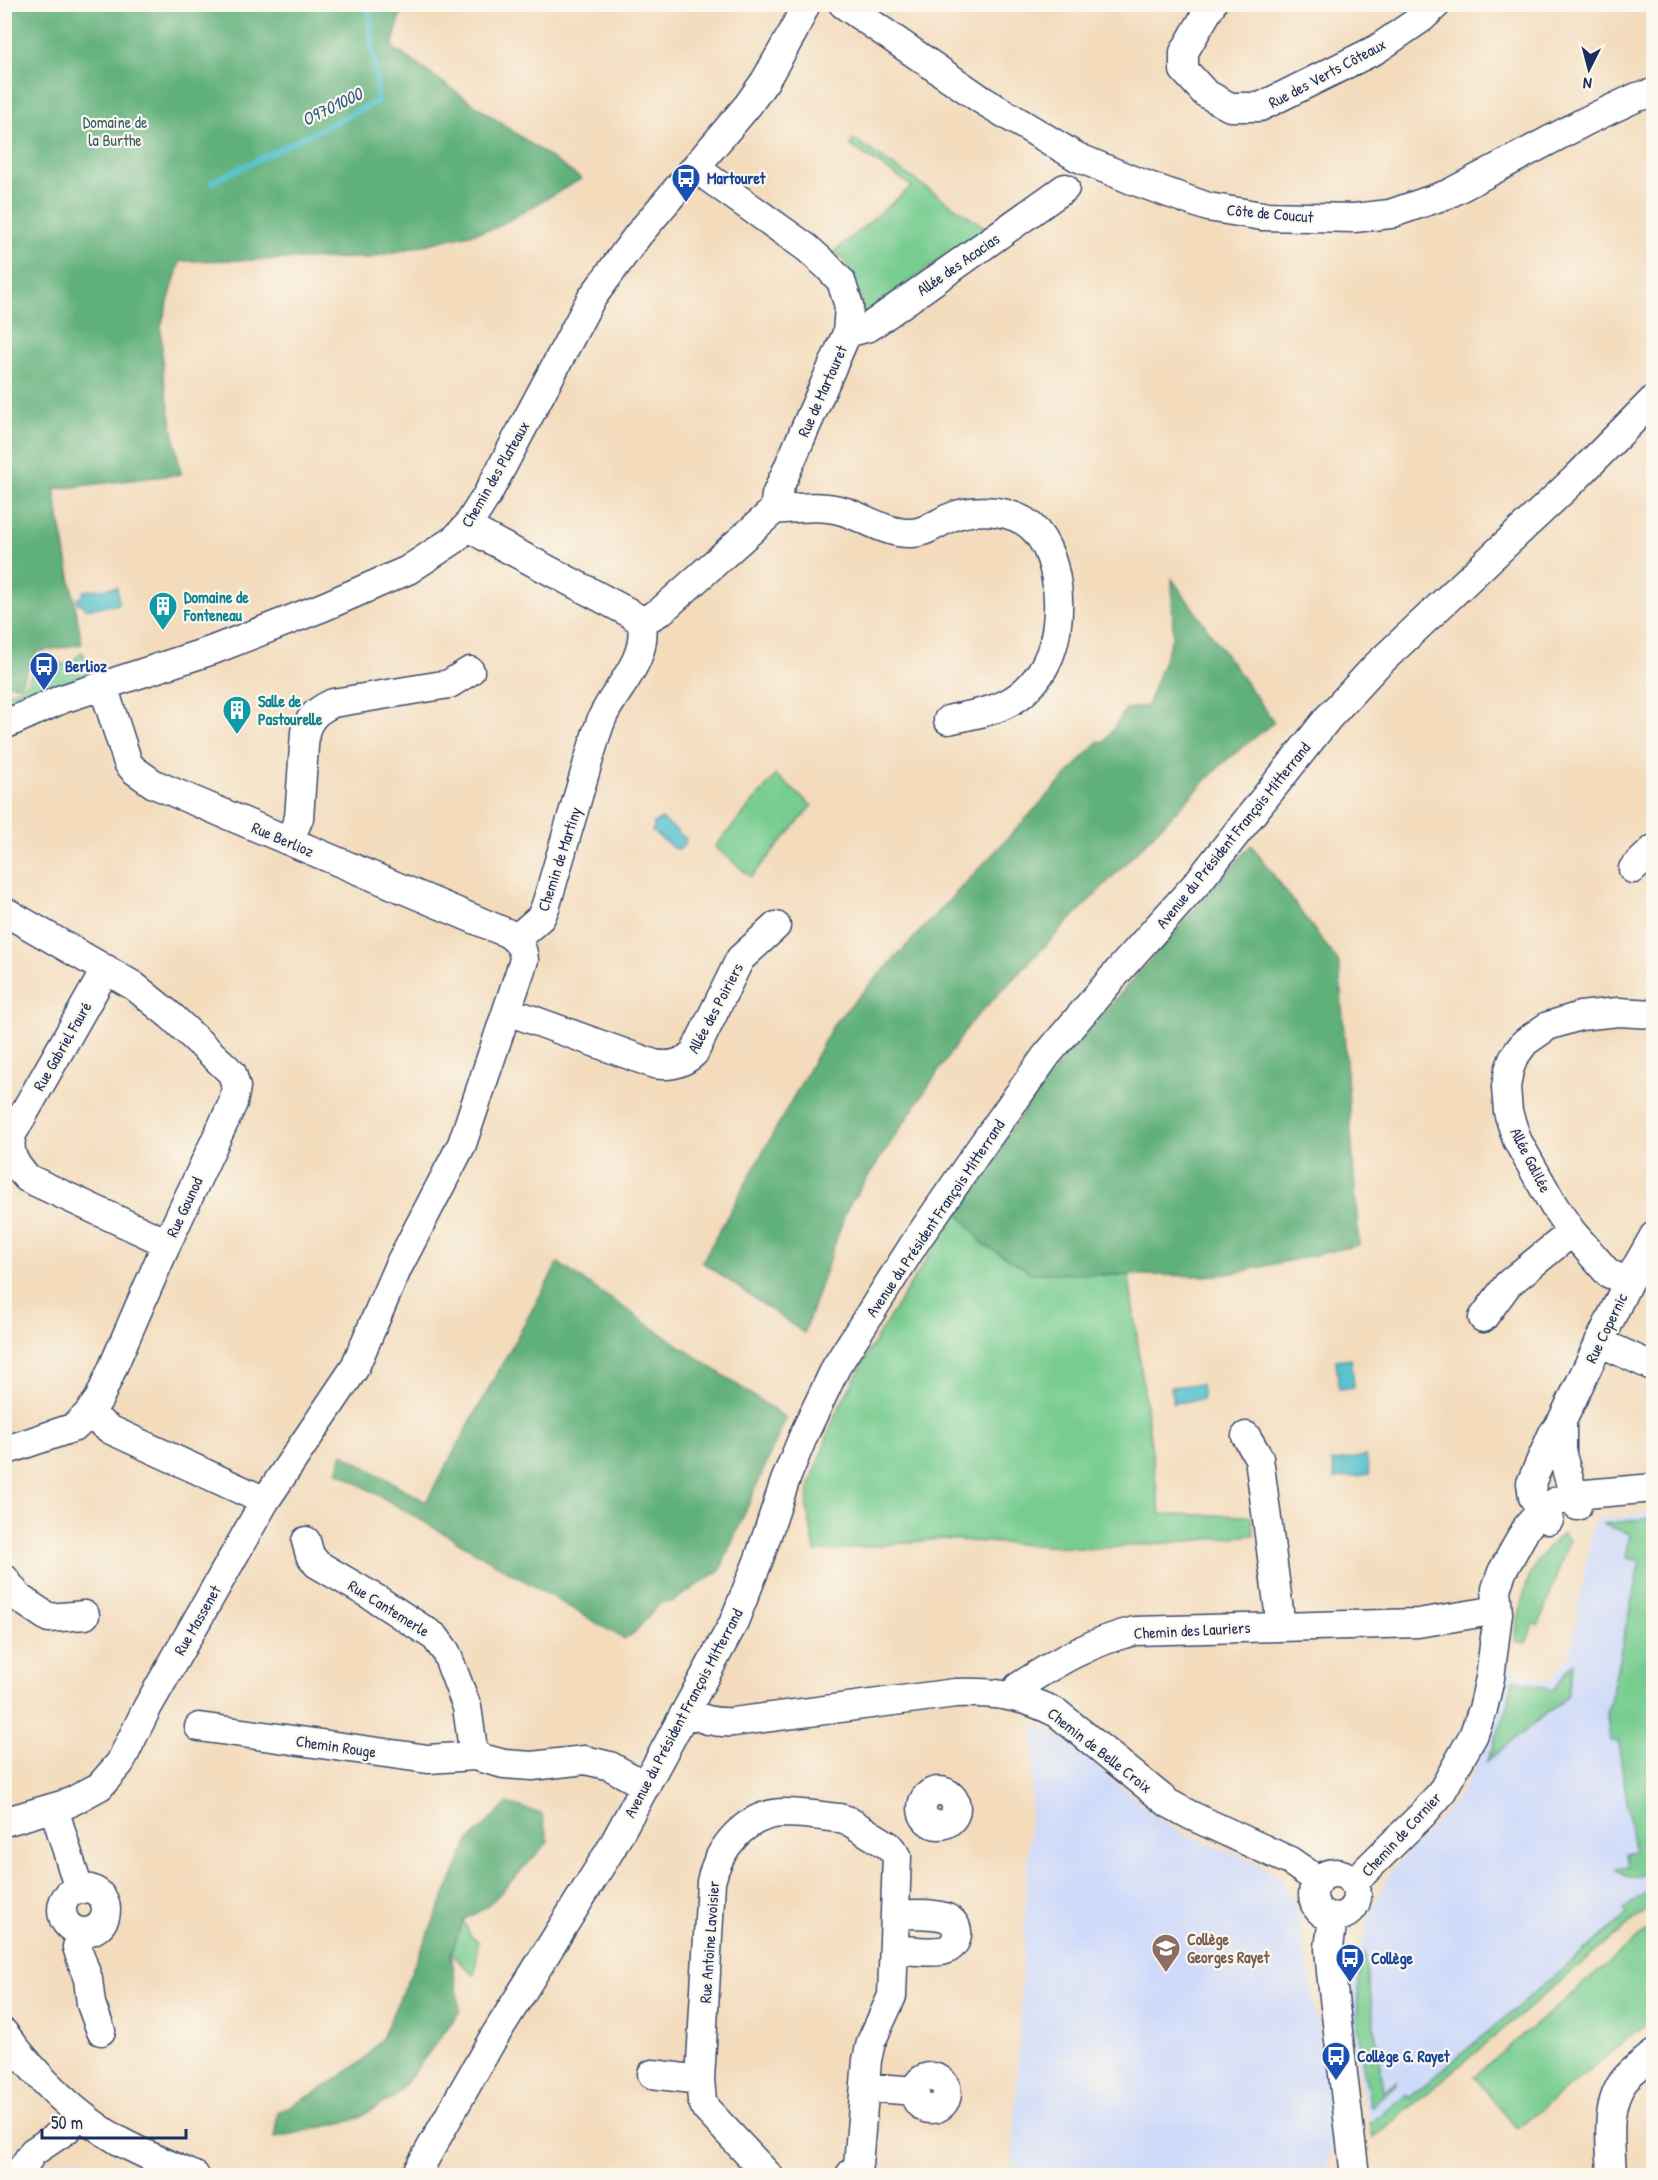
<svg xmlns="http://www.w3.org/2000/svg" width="1658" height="2180" font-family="'Patrick Hand',sans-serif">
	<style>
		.built { fill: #cfdafa }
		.green { fill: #77cc90; stroke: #497e77; stroke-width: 1.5 }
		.forest { fill: #61b07a; stroke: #3e706c; stroke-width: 1.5 }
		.water { fill: #56c3ce; stroke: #387996; stroke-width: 1.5 }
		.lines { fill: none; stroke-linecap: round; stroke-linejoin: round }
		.stream { stroke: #56c3ce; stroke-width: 6 }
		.minor-casing { stroke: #3b496c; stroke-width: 31 }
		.minor { stroke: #fff; stroke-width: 28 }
		.labels { text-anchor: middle; stroke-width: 4.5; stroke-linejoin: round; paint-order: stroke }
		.street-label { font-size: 16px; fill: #1b2f5e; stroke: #fbf7ec }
		.park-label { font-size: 16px; fill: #375e6d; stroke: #fbf7ec }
		.transit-label { font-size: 16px; font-weight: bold; fill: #164399; stroke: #fbf7ec; text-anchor: start }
		.culture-label { font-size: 16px; font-weight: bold; fill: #0d838f; stroke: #fbf7ec; text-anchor: start }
		.education-label { font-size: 16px; font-weight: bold; fill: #785e54; stroke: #fbf7ec; text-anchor: start }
		.water-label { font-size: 18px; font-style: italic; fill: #2d5b80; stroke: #fbf7ec }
	</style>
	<rect width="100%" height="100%" fill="#fbf7ec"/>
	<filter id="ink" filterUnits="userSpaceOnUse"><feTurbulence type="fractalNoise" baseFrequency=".0167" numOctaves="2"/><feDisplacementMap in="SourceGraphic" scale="12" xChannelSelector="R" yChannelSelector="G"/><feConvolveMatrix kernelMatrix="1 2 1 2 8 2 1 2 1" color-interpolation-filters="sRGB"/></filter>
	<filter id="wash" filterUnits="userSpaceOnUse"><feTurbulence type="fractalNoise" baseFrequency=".008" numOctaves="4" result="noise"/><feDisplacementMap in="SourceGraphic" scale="24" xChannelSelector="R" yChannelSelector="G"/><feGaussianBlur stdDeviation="1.35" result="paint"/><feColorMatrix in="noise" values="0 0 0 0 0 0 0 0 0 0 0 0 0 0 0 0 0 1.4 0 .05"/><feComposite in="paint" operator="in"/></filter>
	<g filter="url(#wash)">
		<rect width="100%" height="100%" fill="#f3dbbc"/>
		<!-- built -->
		<path class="built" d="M1653,1512V1904L1373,2138L1358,2069L1353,2015L1354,1973L1370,1913L1393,1868L1454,1803L1472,1774L1487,1743L1499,1708L1507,1670L1551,1681L1570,1654L1594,1520Z
			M1035,1724L1063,1738L1156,1817L1179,1832L1259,1864L1280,1878L1296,1904L1300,1923L1329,2089L1333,2136L1326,2175H1012Z
			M73,2158L106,2167L127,2175H40L45,2170L62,2160Z"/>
		<!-- green -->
		<path class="green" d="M854,139L986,228L865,313L863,311C860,288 852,267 835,251L912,186L850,145Z
			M82,652L88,661L89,674L34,693L5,705V695L24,686L32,674L55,664H70Z
			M776,775L812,806L751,877L715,847Z
			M957,1211L983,1244L1100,1275L1129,1276L1160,1514L1251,1516L1254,1535L1094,1549L941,1539L815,1552L807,1507L809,1488L835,1415L876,1339Z
			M1653,1518V1869C1640,1878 1626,1882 1615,1868L1628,1866L1626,1853L1634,1851L1618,1741H1610L1607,1715L1640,1561L1626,1558L1630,1534L1602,1524Z
			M1563,1534L1569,1540L1539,1625L1533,1624L1526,1643L1515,1641C1521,1599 1527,1560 1563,1534Z
			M1574,1662L1567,1697L1487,1761L1507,1709L1513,1679L1553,1690Z
			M1653,1887V1904L1373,2138L1370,2123L1406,2094L1410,2097L1627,1915L1624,1909Z
			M463,1920L470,1935L478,1942C476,1955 478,1962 474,1975L451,1953Z
			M1653,1926V2018L1517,2129L1474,2076Z
			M1365,1951L1383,2091L1396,2081V2084L1371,2107C1360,2056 1350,2002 1365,1951Z"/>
		<!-- forest -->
		<path class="forest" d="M5,4L403,5L392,47L581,179L495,228L369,258L180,261L161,326L163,375L181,474L54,489L82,644L37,652L20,685L4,684Z
			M1172,579L1274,722L1223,763L971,1022L847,1208L804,1333L702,1262L835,1022L1099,741L1105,742L1126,709L1147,706L1173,636Z
			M1251,845L1339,963L1359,1245L1234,1273L1205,1276L1032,1273L983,1244L957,1211L1029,1103L1071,1050Z
			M558,1263L786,1418L720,1570L672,1602H661L633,1634L624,1639L337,1471L343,1454L426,1502Z
			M508,1803L542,1814L548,1842L487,1907L463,1920L451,1953L460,2011L396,2096L354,2120L274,2138L278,2112L316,2093L364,2060L382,2038L469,1841Z"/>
		<!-- water -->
		<path class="water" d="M117,587L119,604L85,609L84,605L78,603L77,599L83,595V591Z
			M662,819L686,839L685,844L680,849H675L652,831L654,828V823Z
			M1351,1358L1354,1387L1339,1389L1336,1360Z
			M1201,1384L1203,1399L1173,1403L1171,1387Z
			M1366,1456L1369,1474L1335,1479L1332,1462Z"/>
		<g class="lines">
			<!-- stream -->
			<path class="stream" d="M212,182L378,101L368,4"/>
		</g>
	</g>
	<g filter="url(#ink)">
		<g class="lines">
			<!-- minor casing -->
			<g class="minor-casing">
				<path id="minor" d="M843,4L982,100L1077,157L1132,180L1208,207L1262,216L1354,218L1390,214L1448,194L1586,121L1637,97L1654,93
					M1212,4L1184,52V70L1205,93L1230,107H1260L1377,49L1422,18L1437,4
					M847,333L869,327L1065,188
					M774,510C798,508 823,504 846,512C866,519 889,534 911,533C925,533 936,524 949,518C970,508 1003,509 1024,521C1063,545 1066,626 1046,663C1040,676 1026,693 1013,700C994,712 970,715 948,720
					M468,525L482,535L628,612L642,622C647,660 621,682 605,712C601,719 599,727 596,735L546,905L541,917L516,939
					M642,622L661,611L774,510L776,495L847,333L849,306L841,281L826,265L807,248L695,168
					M4,725L62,699L213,650L323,607L408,570L455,539L468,525L487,495L591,299L638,235L748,105L765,81L793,32L806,4
					M289,841L299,818L305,732C310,716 318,710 333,703L449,684L470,671
					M1633,869L1654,849
					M4,911L134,986L171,1016L232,1073L236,1087L233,1103L167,1243L99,1399L88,1414L111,1430L265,1501
					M106,969L12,1134C7,1153 15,1165 27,1178L167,1243
					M508,1011L654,1064C670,1067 682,1064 694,1053L740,959L776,926
					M1628,1282L1608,1273L1572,1232L1554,1206L1517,1140L1508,1112L1506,1087L1509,1070L1514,1057L1525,1042L1548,1026L1580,1016L1618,1012L1654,1014
					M1483,1318L1508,1284L1572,1232
					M1599,1342L1654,1367
					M1562,1423V1455L1577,1506
					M1246,1436L1259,1458L1281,1626
					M10,1449L75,1427L88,1414
					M1549,1520L1533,1497L1531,1483L1552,1435L1562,1421L1628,1282L1654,1236
					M306,1541L310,1555L317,1564L375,1598L435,1637L446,1652L467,1707L474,1756
					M4,1578L19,1598L49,1618L85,1615
					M1015,1696L1018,1687C1055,1663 1092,1641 1135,1631L1418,1623L1486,1612L1498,1613
					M686,1711C703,1720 714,1723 733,1722L955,1693C995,1692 1022,1695 1057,1713L1168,1803L1190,1815L1290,1861L1319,1881
					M199,1727L428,1759L474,1756L504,1764L532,1766L585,1760L610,1766L646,1786
					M922 1808a17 17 0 1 1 34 0a17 17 0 1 1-34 0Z
					M54,1808L79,1890
					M4,1822L69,1803L100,1786L120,1763L147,1708L265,1501L354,1369L398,1267L462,1144L524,960C523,946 518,941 507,933L154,784L134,770L128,763L103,686
					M1313 1895a22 22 0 1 1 44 0a22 22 0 1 1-44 0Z
					M1353,1883L1422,1815L1441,1793L1473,1736L1483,1709L1490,1678L1498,1613L1496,1589L1502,1572L1527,1527L1541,1511L1557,1501L1574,1495L1654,1488
					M62 1910a22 22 0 1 1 44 0a22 22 0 1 1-44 0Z
					M1333,1917L1329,1948L1331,1972L1355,2176
					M82,1932L77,1947L88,1979L91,2004L101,2031
					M894,1949C909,1950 926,1953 941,1951C958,1949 964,1926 947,1918C933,1912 911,1915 896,1914
					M4,2033C36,2076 73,2114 119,2141C143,2154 169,2165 195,2176
					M652,2074L700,2080
					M915 2093a16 16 0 1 1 32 0a16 16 0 1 1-32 0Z
					M865,2087L915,2091
					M17,2176L33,2152L66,2130L79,2113
					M415,2176L491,2042L611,1849L733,1624L759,1559L785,1481L805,1432L836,1367L916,1241L981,1147L1046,1056L1120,969L1198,882L1328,718L1375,667L1575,479L1654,399
					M769,2176L706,2109L702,2100L700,2080L711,1882C718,1849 745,1814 783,1813C802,1813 821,1816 839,1818L847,1820L889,1846L897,1856L892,1996L871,2042L867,2060L858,2165L849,2176
					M1612,2176C1611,2145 1604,2105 1625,2079C1633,2070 1644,2062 1654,2054"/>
			</g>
			<!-- minor -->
			<use href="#minor" class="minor"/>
		</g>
	</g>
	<!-- icons -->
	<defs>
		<g id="bus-pin" transform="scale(1.5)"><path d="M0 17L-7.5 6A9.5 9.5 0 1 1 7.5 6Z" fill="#1a4fb4" stroke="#fbf7ec"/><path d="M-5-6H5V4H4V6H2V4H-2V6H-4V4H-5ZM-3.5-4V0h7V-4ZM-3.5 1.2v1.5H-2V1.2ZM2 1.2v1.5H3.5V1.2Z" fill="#fff"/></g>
		<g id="building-pin" transform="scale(1.5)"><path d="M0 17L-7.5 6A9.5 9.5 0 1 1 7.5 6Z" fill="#0f9aa8" stroke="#fbf7ec"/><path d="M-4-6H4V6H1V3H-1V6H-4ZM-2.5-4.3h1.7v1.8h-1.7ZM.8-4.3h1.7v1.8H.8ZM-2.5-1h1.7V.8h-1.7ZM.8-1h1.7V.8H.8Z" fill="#fff"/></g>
		<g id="school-pin" transform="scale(1.5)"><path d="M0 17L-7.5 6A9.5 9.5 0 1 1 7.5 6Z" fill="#8d6e63" stroke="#fbf7ec"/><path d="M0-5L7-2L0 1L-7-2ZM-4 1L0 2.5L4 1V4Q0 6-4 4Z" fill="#fff"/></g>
	</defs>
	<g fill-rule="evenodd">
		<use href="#bus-pin" x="686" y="178"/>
		<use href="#building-pin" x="163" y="606"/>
		<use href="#bus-pin" x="44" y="666"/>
		<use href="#building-pin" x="237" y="710"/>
		<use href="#school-pin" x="1166" y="1948"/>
		<use href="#bus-pin" x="1350" y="1958"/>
		<use href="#bus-pin" x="1336" y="2056"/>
	</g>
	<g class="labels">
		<!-- street labels -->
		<g class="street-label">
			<text transform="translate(1327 73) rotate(-28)" y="6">Rue des Verts Côteaux</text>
			<text transform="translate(1270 213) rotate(5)" y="6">Côte de Coucut</text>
			<text transform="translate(958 264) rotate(-35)" y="6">Allée des Acacias</text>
			<text transform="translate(822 391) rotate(-66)" y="6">Rue de Martouret</text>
			<text transform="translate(495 474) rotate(-60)" y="6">Chemin des Plateaux</text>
			<text transform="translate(1233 835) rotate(-51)" y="6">Avenue du Président François Mitterrand</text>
			<text transform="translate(283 839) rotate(23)" y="6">Rue Berlioz</text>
			<text transform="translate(559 859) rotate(-72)" y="6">Chemin de Martiny</text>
			<text transform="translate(715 1008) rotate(-62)" y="6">Allée des Poiriers</text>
			<text transform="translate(62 1046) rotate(-60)" y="6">Rue Gabriel Fauré</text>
			<text transform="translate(1531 1160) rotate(63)" y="6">Allée Galilée</text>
			<text transform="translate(184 1207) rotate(-65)" y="6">Rue Gounod</text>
			<text transform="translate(935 1218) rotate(-56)" y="6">Avenue du Président François Mitterrand</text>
			<text transform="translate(1606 1328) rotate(-64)" y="6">Rue Copernic</text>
			<text transform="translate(389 1608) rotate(32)" y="6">Rue Cantemerle</text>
			<text transform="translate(197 1620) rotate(-60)" y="6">Rue Massenet</text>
			<text transform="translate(1192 1630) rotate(-3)" y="6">Chemin des Lauriers</text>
			<text transform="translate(683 1713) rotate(-62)" y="6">Avenue du Président François Mitterrand</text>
			<text transform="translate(336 1746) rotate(8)" y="6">Chemin Rouge</text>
			<text transform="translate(1100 1750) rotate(38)" y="6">Chemin de Belle Croix</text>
			<text transform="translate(1401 1834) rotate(-47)" y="6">Chemin de Cornier</text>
			<text transform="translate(709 1942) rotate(-86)" y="6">Rue Antoine Lavoisier</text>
		</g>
		<!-- park labels -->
		<g class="park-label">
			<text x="115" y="128">Domaine de<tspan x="115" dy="18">la Burthe</tspan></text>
		</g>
		<!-- transit labels -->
		<g class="transit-label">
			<text x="707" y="184">Martouret</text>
			<text x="65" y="672">Berlioz</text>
			<text x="1371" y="1964">Collège</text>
			<text x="1357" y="2062">Collège G. Rayet</text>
		</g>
		<!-- culture labels -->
		<g class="culture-label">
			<text x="184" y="603">Domaine de<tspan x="184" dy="18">Fonteneau</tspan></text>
			<text x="258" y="707">Salle de<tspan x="258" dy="18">Pastourelle</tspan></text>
		</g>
		<!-- education labels -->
		<g class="education-label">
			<text x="1187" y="1945">Collège<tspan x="1187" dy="18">Georges Rayet</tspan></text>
		</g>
		<!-- water labels -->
		<g class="water-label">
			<text transform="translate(332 107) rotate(-26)" y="6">O9701000</text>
		</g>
	</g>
	<!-- margin -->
	<rect width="1658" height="2180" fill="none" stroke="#fbf7ec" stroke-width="24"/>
	<!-- north arrow -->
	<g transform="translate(1589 69) rotate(186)" stroke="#fbf7ec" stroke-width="4.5" paint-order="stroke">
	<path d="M0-4.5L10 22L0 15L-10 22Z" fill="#1b2f5e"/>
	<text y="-9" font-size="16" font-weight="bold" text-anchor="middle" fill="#1b2f5e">N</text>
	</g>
	<!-- scale -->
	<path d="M42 2129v9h144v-9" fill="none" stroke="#1b2f5e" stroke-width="3"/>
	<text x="51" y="2129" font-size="18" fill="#1b2f5e" stroke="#fbf7ec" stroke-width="4.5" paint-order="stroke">50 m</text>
</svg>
